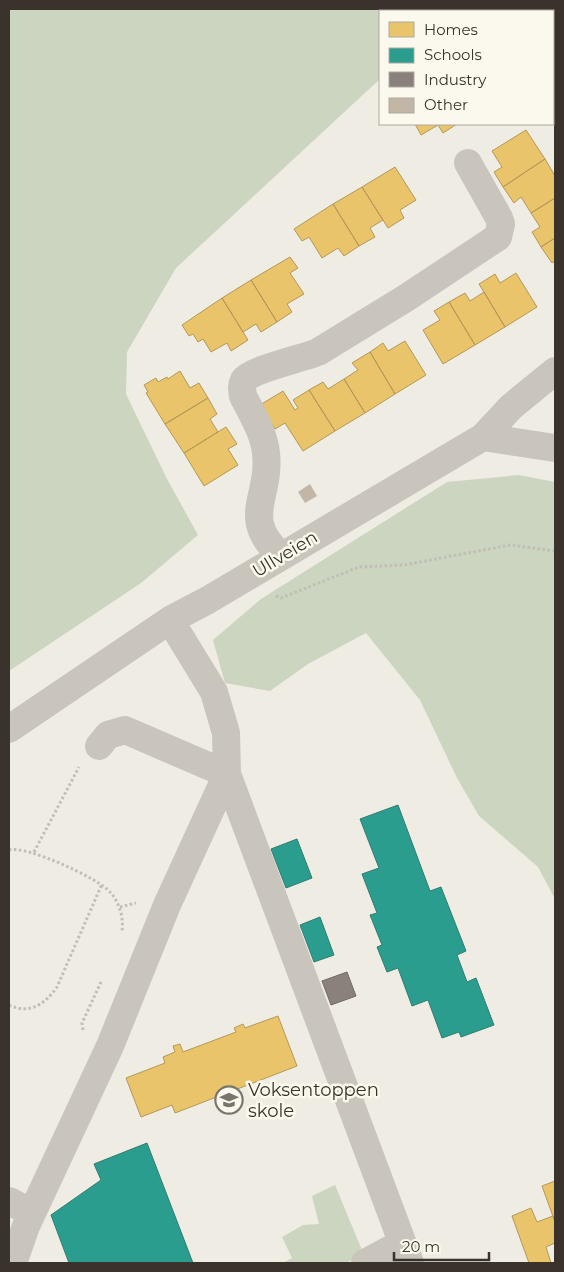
<svg xmlns="http://www.w3.org/2000/svg" width="564" height="1272" font-family="Montserrat,sans-serif">
	<style>
		.green { fill: #cbd5bf }
		.homes { fill: #e9c46a; stroke: #b49857 }
		.schools { fill: #2a9d8f; stroke: #2f7d71 }
		.industry { fill: #8a817c; stroke: #726a64 }
		.building { fill: #c2b6a6 }
		.lines { fill: none; stroke-linecap: round; stroke-linejoin: round }
		.path { stroke: #c1beb6; stroke-width: 3; stroke-dasharray: 2.5 2.5; stroke-linecap: butt }
		.minor { stroke: #c9c5bd; stroke-width: 28 }
		.labels { text-anchor: middle; stroke-width: 5; stroke-linejoin: round; paint-order: stroke }
		.street-label { font-size: 18px; fill: #3a332b; stroke: #fbf8ed }
		.poi-label { font-size: 18px; fill: #3a332b; stroke: #fbf8ed; text-anchor: start }
	</style>
	<rect width="100%" height="100%" fill="#efece4"/>
	<!-- green -->
	<path class="green" d="M9,9H493L487,11H380V79L176,268L127,352L126,394L167,479L198,535L141,583L9,671Z
		M519,475L555,482V899L538,867L479,816L457,778L420,700L366,633L308,664L270,691L225,683L213,640L261,599L447,482Z
		M335,1185L364,1255L345,1263H283L292,1258L282,1237L303,1225L319,1224L312,1196Z"/>
	<!-- homes -->
	<path class="homes" d="M415,124H457L443,133L438,125L421,135Z
		M526,130L545,159L503,187L494,172L502,167L492,151Z
		M545,159L555,176V198L531,213L521,197L514,203L503,187Z
		M395,167L416,200L400,210L404,218L388,228L362,187Z
		M362,187L383,220L370,228L375,237L359,246L333,204Z
		M555,198V238L541,247L532,232L540,227L531,213Z
		M333,204L359,246L344,256L338,248L322,258L309,237L302,241L294,229Z
		M555,238V261L552,263L541,247Z
		M290,257L298,268L290,273L304,294L287,304L292,312L277,322L251,280Z
		M516,273L537,307L505,327L479,284L495,274L500,283Z
		M251,280L277,322L261,332L256,324L243,332L222,298Z
		M484,292L505,327L475,345L449,302L465,293L470,301Z
		M222,298L248,340L231,351L227,343L211,352L203,339L198,342L193,334L189,336L182,325Z
		M449,302L475,345L443,364L423,330L440,320L434,311Z
		M405,341L426,375L395,394L370,352L383,343L388,351Z
		M370,352L395,394L365,413L344,379L358,370L352,363Z
		M180,371L190,388L199,383L208,398L165,424L146,393L148,392L144,385L156,378L158,382L167,377L168,379Z
		M344,379L365,413L335,431L309,390L323,382L328,389Z
		M309,390L335,431L303,451L285,423L275,429L260,405L283,391L295,410L298,408L293,400Z
		M208,398L217,414L210,419L218,432L184,453L165,424Z
		M226,427L237,444L228,449L238,465L204,486L184,453Z
		M278,1016L297,1066L175,1113L172,1105L141,1117L126,1078L165,1063L163,1057L175,1052L173,1046L180,1044L183,1052L236,1032L234,1028L243,1024L245,1028Z
		M555,1181V1222L542,1186Z
		M531,1208L537,1222L553,1216L555,1222V1243L546,1247L551,1263H529L512,1216Z"/>
	<!-- schools -->
	<path class="schools" d="M398,805L430,891L441,887L466,951L457,955L467,982L476,978L494,1025L461,1037L459,1032L442,1038L428,1000L412,1006L398,968L387,972L377,947L382,945L370,915L377,913L362,874L379,868L360,819Z
		M297,839L312,878L286,888L271,849Z
		M320,917L334,955L314,962L300,925Z
		M147,1143L193,1263H69L51,1215L101,1180L94,1164Z"/>
	<!-- industry -->
	<path class="industry" d="M347,972L356,996L331,1005L322,981Z"/>
	<!-- building -->
	<path class="building" d="M310,484L317,496L305,503L298,492Z"/>
	<g class="lines">
		<!-- path -->
		<path class="path" d="M276,596L281,598L359,567L404,565L510,545L555,551
			M9,850C26,845 98,878 110,892C119,902 124,917 122,931
			M34,852L79,767
			M120,907L136,903
			M9,1005C30,1015 45,1004 57,987L102,884
			M83,1030L82,1023L101,982"/>
		<!-- minor -->
		<path class="minor" d="M483,437L555,448
			M281,556C239,517 271,498 266,453C264,433 252,414 243,396C242,390 241,386 244,380C250,370 304,358 318,352L406,298L498,237L501,224L499,218L468,163
			M170,620L214,692L226,733L227,774L410,1263
			M9,729L170,620L208,600L483,437L511,407L555,371
			M99,746L108,735L125,730L227,774
			M9,1201L32,1213
			M13,1263L26,1226L110,1046L167,905L227,774
			M365,1263L402,1243"/>
	</g>
	<!-- icons -->
	<defs>
		<g id="school-ring" transform="scale(1.4375)"><circle r="9.5" fill="#fbf8ed" stroke="#79746c" stroke-width="1.5"/><path d="M0-5L7-2L0 1L-7-2ZM-4 1L0 2.5L4 1V4Q0 6-4 4Z" fill="#79746c"/></g>
	</defs>
	<g fill-rule="evenodd">
		<use href="#school-ring" x="229" y="1100"/>
	</g>
	<g class="labels">
		<!-- street labels -->
		<g class="street-label">
			<text transform="translate(285 554) rotate(-31)" y="6">Ullveien</text>
		</g>
		<!-- poi labels -->
		<g class="poi-label">
			<text x="248" y="1096">Voksentoppen<tspan x="248" dy="21">skole</tspan></text>
		</g>
	</g>
	<!-- border -->
	<rect width="564" height="1272" fill="none" stroke="#3a332b" stroke-width="20"/>
	<!-- legend -->
	<rect x="379" y="10" width="175" height="115" fill="#fbf8ed" stroke="#aea99f"/>
	<rect x="389" y="22" width="25" height="15" fill="#e9c46a" stroke="#aea99f"/>
	<text x="424" y="35" font-size="15" fill="#3a332b">Homes</text>
	<rect x="389" y="48" width="25" height="15" fill="#2a9d8f" stroke="#aea99f"/>
	<text x="424" y="60" font-size="15" fill="#3a332b">Schools</text>
	<rect x="389" y="72" width="25" height="15" fill="#8a817c" stroke="#aea99f"/>
	<text x="424" y="85" font-size="15" fill="#3a332b">Industry</text>
	<rect x="389" y="98" width="25" height="15" fill="#c2b6a6" stroke="#aea99f"/>
	<text x="424" y="110" font-size="15" fill="#3a332b">Other</text>
	<!-- scale -->
	<path d="M394 1252v8h95v-8" fill="none" stroke="#3a332b" stroke-width="2.5"/>
	<text x="402" y="1252" font-size="15" fill="#3a332b" stroke="#fbf8ed" stroke-width="4" paint-order="stroke">20 m</text>
</svg>
